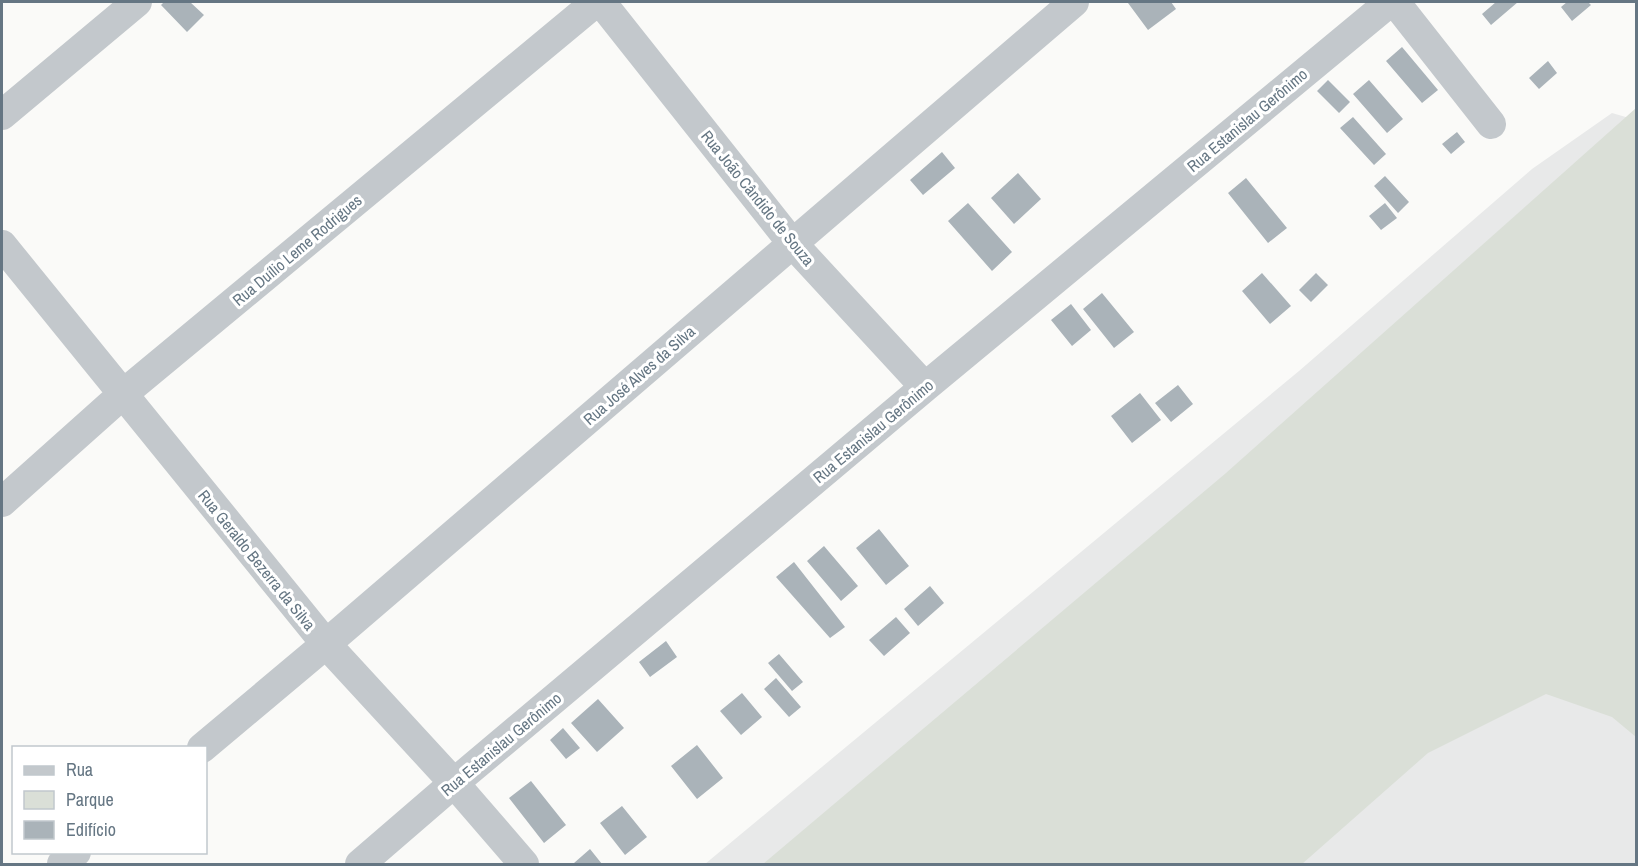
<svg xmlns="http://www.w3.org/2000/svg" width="1638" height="866" font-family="'Archivo Narrow',sans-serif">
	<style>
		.built { fill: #e8e9e9 }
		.green { fill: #dadfd7 }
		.building { fill: #aab3b9 }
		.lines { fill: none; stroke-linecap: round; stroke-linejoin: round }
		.street { stroke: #c3c8cc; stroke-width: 30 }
		.labels { text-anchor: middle; stroke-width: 6; stroke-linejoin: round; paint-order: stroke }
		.street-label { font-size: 16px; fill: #657683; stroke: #fff }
	</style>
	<rect width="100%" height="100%" fill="#fafaf8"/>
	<!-- built -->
	<path class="built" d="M1612,113L1636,120V864H705L1299,371L1532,169Z"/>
	<!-- green -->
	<path class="green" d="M1636,108V737L1612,717L1546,694L1428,753L1302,864H763L1226,473Z"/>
	<!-- building -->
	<path class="building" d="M164,2H190L204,15L187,32L161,5Z
		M1130,2H1171L1176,9L1148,30L1128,3Z
		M1496,2H1518L1491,25L1482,14Z
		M1567,2H1588L1591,5L1572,21L1561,7Z
		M1402,47L1438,90L1422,103L1386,61Z
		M1548,61L1557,73L1539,89L1529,78Z
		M1328,80L1350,102L1339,113L1317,91Z
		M1369,80L1403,119L1387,133L1353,94Z
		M1353,117L1386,154L1374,165L1340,128Z
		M1457,132L1465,142L1451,154L1442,144Z
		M942,152L955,168L923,195L910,180Z
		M1018,173L1041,199L1014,224L991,198Z
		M1385,176L1409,202L1398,213L1374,186Z
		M1246,178L1287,228L1268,243L1228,193Z
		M968,203L1012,252L992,271L948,221Z
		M1385,203L1397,218L1381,230L1369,216Z
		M1262,273L1291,306L1270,324L1242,291Z
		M1316,273L1328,285L1311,302L1299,290Z
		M1102,293L1134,332L1114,348L1083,309Z
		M1071,304L1091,330L1072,346L1051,320Z
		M1178,385L1193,404L1171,422L1155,403Z
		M1140,393L1161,420L1132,443L1111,416Z
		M879,529L909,566L886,585L856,548Z
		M824,546L858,586L841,601L807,561Z
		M794,562L845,627L830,638L776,577Z
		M930,586L944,603L918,626L904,609Z
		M896,617L910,633L884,656L869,640Z
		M666,641L677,657L650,677L639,662Z
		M779,654L803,682L792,691L768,663Z
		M776,678L801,707L789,717L764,689Z
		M742,693L762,717L741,735L720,711Z
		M598,699L624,728L597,752L571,723Z
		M563,728L580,748L566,759L550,740Z
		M697,745L723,778L697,799L671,766Z
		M531,781L566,825L544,843L509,798Z
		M622,806L647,837L625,855L600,823Z
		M590,849L602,864H576L574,863Z"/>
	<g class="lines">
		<!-- street -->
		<path class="street" d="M601,2L792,243L925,387
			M1395,2L1491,124
			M2,115L137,2
			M2,245L326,644L454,783L524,864
			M2,502L123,394L596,2
			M202,748L326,644L1074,2
			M62,864L76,852
			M360,864L454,783L925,387L1390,2"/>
	</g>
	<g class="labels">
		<!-- street labels -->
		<g class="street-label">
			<text transform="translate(1247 120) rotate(-40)" y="6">Rua Estanislau Gerônimo</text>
			<text transform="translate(758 198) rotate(51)" y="6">Rua João Cândido de Souza</text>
			<text transform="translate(297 250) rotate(-40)" y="6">Rua Duílio Leme Rodrigues</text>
			<text transform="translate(639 375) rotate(-41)" y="6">Rua José Alves da Silva</text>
			<text transform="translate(873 431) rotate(-40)" y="6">Rua Estanislau Gerônimo</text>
			<text transform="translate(257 560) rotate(51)" y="6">Rua Geraldo Bezerra da Silva</text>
			<text transform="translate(501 744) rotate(-40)" y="6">Rua Estanislau Gerônimo</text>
		</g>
	</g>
	<!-- border -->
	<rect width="1638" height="866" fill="none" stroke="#657683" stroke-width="6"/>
	<!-- legend -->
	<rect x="12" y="746" width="195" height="108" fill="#ffffff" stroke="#c1c8cd" stroke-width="1.5"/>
	<rect x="24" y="766" width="30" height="9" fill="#c3c8cc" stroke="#c1c8cd" stroke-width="1.5"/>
	<text x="66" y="776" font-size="18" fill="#657683">Rua</text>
	<rect x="24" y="791" width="30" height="18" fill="#dadfd7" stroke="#c1c8cd" stroke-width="1.5"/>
	<text x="66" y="806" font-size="18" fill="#657683">Parque</text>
	<rect x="24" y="821" width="30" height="18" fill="#aab3b9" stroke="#c1c8cd" stroke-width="1.5"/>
	<text x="66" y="836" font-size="18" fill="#657683">Edifício</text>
</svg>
